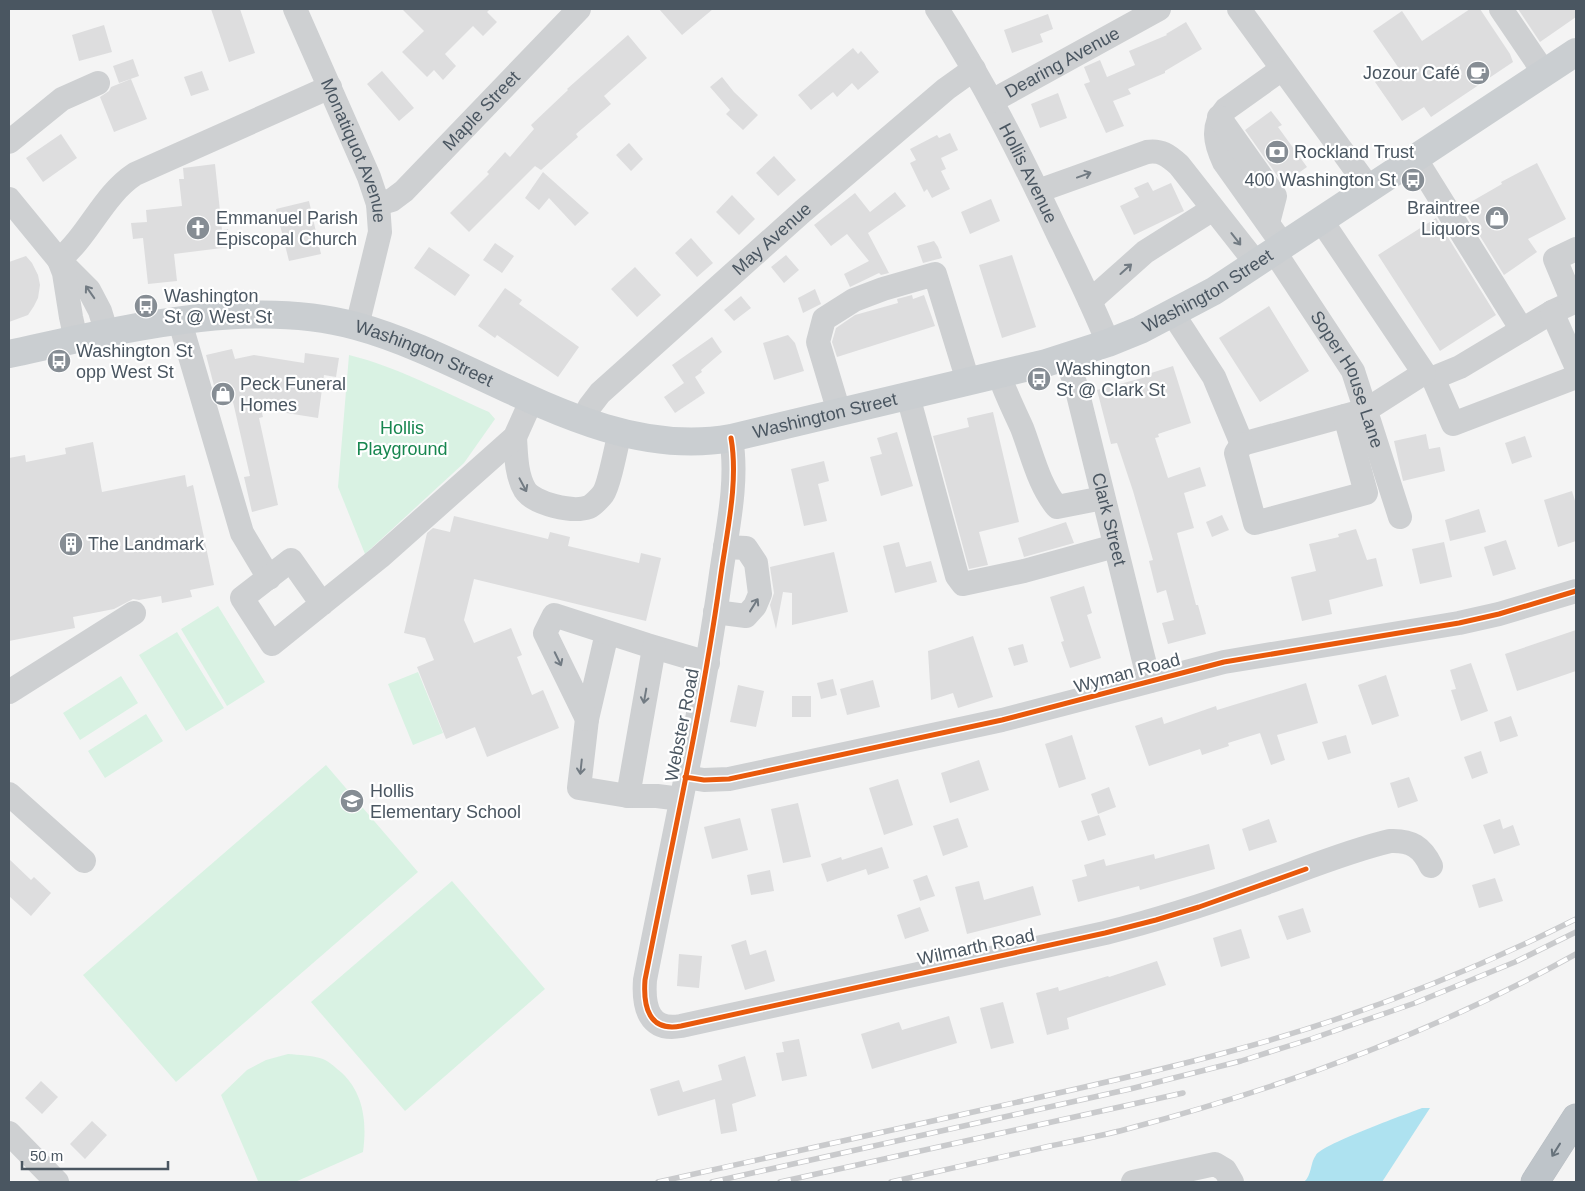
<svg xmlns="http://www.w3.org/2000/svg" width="1585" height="1191" font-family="Arial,sans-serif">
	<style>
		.green { fill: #d9f2e3 }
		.water { fill: #aee2f0 }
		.building { fill: #ddddde }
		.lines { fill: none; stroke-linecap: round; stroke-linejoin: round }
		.highway-casing { stroke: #b9bec3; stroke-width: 29 }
		.minor { stroke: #ced0d2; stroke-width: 24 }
		.major { stroke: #caced1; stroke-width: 28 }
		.highway { stroke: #bec4c9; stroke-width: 28 }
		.rail-casing { stroke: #c9cacc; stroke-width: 5.5 }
		.rail { stroke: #fff; stroke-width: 4; stroke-dasharray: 11; stroke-linecap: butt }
		.cycleway-casing { stroke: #fff; stroke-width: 8 }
		.cycleway { stroke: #e8590c; stroke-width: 5 }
		.oneway { stroke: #727b83 }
		.oneway2 { stroke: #67727b }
		.labels { text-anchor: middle; stroke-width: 4.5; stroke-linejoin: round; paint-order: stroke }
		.street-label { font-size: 18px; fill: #4a5661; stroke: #fff }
		.poi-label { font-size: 18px; fill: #4a5661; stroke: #fff; text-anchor: start }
		.park-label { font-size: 18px; fill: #17864f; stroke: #fff }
	</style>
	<rect width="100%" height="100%" fill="#f4f4f4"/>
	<!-- green -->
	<path class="green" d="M349,355C398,367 443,392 489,412L495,419L464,463L365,554L338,487Z
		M218,606L265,682L227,706L181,629Z
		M177,632L224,708L186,731L139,655Z
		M418,672L443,733L413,745L388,684Z
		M121,676L138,703L80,740L63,713Z
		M146,714L163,741L105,778L88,751Z
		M326,765L418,872L176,1082L83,975Z
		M452,881L545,989L405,1111L311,1002Z
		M288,1054C299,1055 312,1055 323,1059C330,1062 336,1068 342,1073C364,1094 367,1123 363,1152L295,1182H260L258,1181L221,1095L247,1070L266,1060Z"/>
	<!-- water -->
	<path class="water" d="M1422,1108H1430L1382,1182H1304C1312,1175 1310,1163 1316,1155C1325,1143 1404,1115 1422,1108Z"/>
	<!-- building -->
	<path class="building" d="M211,9H240L255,53L229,62Z
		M402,9H490L487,12L497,22L483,36L473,26L445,54L456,66L443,80L434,70L427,77L402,52L424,31Z
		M659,9H713L682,35Z
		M1470,9H1480L1510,54L1513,62L1431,117L1424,107L1402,121L1375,82L1398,67L1373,31L1402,11L1422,41Z
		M1518,9H1576V17L1540,42Z
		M1048,14L1053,29L1040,34L1043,42L1012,53L1004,30Z
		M1186,22L1202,49L1165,71V73L1128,89L1131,94L1113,101L1124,126L1106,133L1084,84L1090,82L1084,67L1100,60L1107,77L1135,65L1129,51L1167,35L1166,34Z
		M104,25L112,52L79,61L72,35Z
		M628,35L647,58L604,96L611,104L576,134L578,137L541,170L535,166L469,232L450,213L489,174L487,172L505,152L510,157L534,129L531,125L568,90L567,89Z
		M853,48L858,54L861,51L879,72L858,90L852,83L837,97L833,92L811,110L798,95Z
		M133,59L139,76L119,83L113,66Z
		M202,71L209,90L191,96L184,77Z
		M382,71L414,108L399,121L367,84Z
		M722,77L734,92L758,115L743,130L726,114L730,110L710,87Z
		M131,79L147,119L114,132L100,97L109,91L111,87Z
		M1058,93L1067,118L1040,128L1031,104Z
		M1271,111L1282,125L1278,127L1307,167L1283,184L1245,130Z
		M950,133L958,150L941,158L946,169L941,171L950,189L932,198L927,189L924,192L910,163L916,160L910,149L937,135L939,138Z
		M61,134L77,158L43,182L26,158Z
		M629,143L643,159L631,171L616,155Z
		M774,156L796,180L778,196L756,173Z
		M1537,163L1566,219L1528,239L1537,252L1504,275L1462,207L1502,184L1501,182Z
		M215,164L222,230L228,229L230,247L174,254L177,281L148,284L143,238L133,239L131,223L147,222L146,210L182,206L179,179H184L183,168Z
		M543,172L589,213L575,226L549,198L539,210L525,198Z
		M1148,182L1153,191L1171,183L1184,211L1134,235L1120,206L1139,197L1134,188Z
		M895,192L906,206L868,233L889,273L881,275L879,273L850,287L844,274L869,261L847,234L831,246L814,225L855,193L870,212Z
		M732,195L755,219L739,235L716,212Z
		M991,199L1000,221L970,234L961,212Z
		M309,201L321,254L289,261L276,209Z
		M1436,218L1496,315L1440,351L1378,255Z
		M691,238L713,263L697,277L675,253Z
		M934,241L938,247L942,258L923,263L917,246Z
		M495,243L514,256L502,273L483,260Z
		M429,247L470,275L455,296L414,268Z
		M786,255L799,270L784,283L771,267Z
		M1012,255L1036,327L1002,338L979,265Z
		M26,256L32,263L38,275L40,285L38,298L34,306L28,315L9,322V262Z
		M635,267L661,295L637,317L611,289Z
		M505,288L522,300L519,304L579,347L558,377L497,335L495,338L478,326Z
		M815,289L821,304L803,313L798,298Z
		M912,295L913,299L924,295L935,326L837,357L832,342L836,328L855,315L898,303L897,299Z
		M741,296L751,308L734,321L724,310Z
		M1269,306L1309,371L1260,402L1219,338Z
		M788,335L795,343L804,371L774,380L763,343Z
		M712,337L722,352L701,370L702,372L695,377L705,393L675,413L664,397L684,383L672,365Z
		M232,349L235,359L254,355L304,363L305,353L339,358L336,377L324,375L318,418L261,409L263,417L259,418L278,505L252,512L244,477L250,476L233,402L219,405L206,355Z
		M1173,366L1191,423L1158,434L1159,437L1155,438L1168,478L1200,467L1206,486L1184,493L1194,528L1177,533L1196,605H1198L1206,634L1168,644L1162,623L1174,620L1166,590L1157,593L1149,561L1153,560L1133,491L1117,443L1111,444L1097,390L1146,377L1145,375Z
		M993,412L1019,522L979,532L988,565L969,569L933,436L969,427L967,418Z
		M897,432L913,486L881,496L870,457L882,454L877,438Z
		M1426,434L1429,449L1440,447L1445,471L1403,481L1394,441Z
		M1525,436L1532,457L1512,464L1505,443Z
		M93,442L102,492L185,475L187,487L193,485L214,585L190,590L192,597L162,603L161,596L139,600L133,599L114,609L73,617L75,628L9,641V458L25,455L26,462L66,454L65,448Z
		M824,461L829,481L818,484L827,521L804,526L791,469Z
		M1572,491L1576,504V541L1558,547L1544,500Z
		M1479,509L1486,532L1450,541L1445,520Z
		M1222,515L1229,530L1212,537L1206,522Z
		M454,516L548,539L550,532L570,537L568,546L639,563L641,553L661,558L646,621L474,579L464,620L474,643L511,628L522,655L517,657L532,695L543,690L559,728L487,757L475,727L446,739L417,667L434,660L425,638L404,633L427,533L433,528L450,532Z
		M1066,522L1074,543L1024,557L1018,538Z
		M1356,529L1367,560L1376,558L1383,586L1329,600L1332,614L1302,621L1291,577L1316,571L1309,544L1339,537L1338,534Z
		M1506,540L1516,569L1493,576L1484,547Z
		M899,542L906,567L931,561L937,582L895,593L883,546Z
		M1444,542L1452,577L1420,584L1412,549Z
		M834,552L848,612L792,625V593L783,592L776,629L770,605L774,593L770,567Z
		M1084,586L1092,613L1087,615L1101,658L1070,668L1061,642L1064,641L1050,597Z
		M1576,630V671L1517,691L1505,654Z
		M973,636L993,697L958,708L953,693L931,700L928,651Z
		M1023,644L1028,662L1014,666L1008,648Z
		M1471,663L1488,711L1461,721L1451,690L1456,689L1450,670Z
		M1386,675L1399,716L1372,725L1358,685Z
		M833,679L837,695L821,699L817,683Z
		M873,680L880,707L847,715L840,689Z
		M1306,683L1318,723L1277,735L1285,760L1271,765L1260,733L1228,743L1229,746L1202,755L1200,749L1149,766L1135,726L1162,717L1164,724L1216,706L1217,710Z
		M738,685L764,691L756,727L730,722Z
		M792,696H811V717H792Z
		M1511,716L1518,736L1500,742L1494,722Z
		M1072,735L1086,779L1059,788L1045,744Z
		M1346,735L1351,753L1328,760L1322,742Z
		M1481,751L1488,773L1472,779L1464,757Z
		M979,760L989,790L950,803L941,773Z
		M1409,777L1418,801L1398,808L1390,783Z
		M898,779L913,825L884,835L869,788Z
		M1109,787L1116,807L1098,814L1091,794Z
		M798,803L811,857L783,863L771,809Z
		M1099,815L1106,835L1088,841L1081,821Z
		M740,818L748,850L712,859L704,827Z
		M958,818L968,847L943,856L933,826Z
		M1269,819L1277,842L1249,851L1242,829Z
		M1500,819L1503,829L1513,825L1520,845L1494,854L1483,825Z
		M1209,844L1215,869L1140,890L1139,886L1078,902L1072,880L1087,876L1084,865L1104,859L1106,866L1154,854L1155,859Z
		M882,847L889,868L868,875L866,869L827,882L821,864L841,857L842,860Z
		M9,859L31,880L34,877L51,893L31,916L9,896Z
		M770,870L774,891L751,895L747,875Z
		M927,875L935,896L920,901L913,880Z
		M1495,878L1503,901L1479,908L1472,885Z
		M979,881L984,900L1033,886L1041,915L967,934L955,887Z
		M920,907L929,931L905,939L897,915Z
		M1303,908L1311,932L1287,940L1278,916Z
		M1241,929L1250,958L1221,967L1213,938Z
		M746,940L750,955L766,950L775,981L745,990L731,945Z
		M679,954L702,956L699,988L677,986Z
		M1157,961L1166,985L1067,1018L1069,1029L1047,1035L1036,993L1058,987L1059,991L1108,976L1109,977Z
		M1003,1002L1014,1043L991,1049L980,1008Z
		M949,1016L957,1043L872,1069L861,1034L899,1022L902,1030Z
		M799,1039L807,1076L782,1081L776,1053L784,1052L782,1042Z
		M745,1056L756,1096L732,1104L737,1131L721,1134L715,1099L658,1116L650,1089L679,1080L683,1092L722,1080L718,1065Z
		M41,1081L58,1097L42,1114L25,1098Z
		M92,1121L107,1135L85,1159L70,1144Z"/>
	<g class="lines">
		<!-- highway casing -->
		<g class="highway-casing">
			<path id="highway" d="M1535,1182L1576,1118"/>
		</g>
		<!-- minor -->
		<g class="minor">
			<path id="s1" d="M295,9L369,177L378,204L380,232L357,326"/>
			<path id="s2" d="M937,9C983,80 1021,156 1057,232C1075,269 1093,305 1108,343"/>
			<path d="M1239,9L1369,188"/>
			<path d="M1501,9L1545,74"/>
			<path d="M1282,69L1226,109C1211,126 1215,143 1224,162L1283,245"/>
			<path id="s3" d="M992,101L1159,9"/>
			<path d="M1219,117L1275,196L1268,223"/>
			<path d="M9,142L62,99L98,83"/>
			<path d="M1415,158L1522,330"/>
			<path d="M1038,191L1147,152C1161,150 1168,155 1179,165L1256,263"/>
			<path d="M9,199L59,260L89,290L100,311L107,334"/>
			<path id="s4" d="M378,204L392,200L404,191L579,9"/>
			<path id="s5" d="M1274,251L1353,371L1400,517"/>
			<path d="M59,260C89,235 103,195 135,174L330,87"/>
			<path d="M59,260L64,273L71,317L76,340"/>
			<path d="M1090,301L1145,252L1213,209"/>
			<path d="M1576,301L1552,312L1460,367L1433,378L1453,424L1576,377"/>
			<path d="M1573,302L1555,259L1576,249"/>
			<path d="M1552,312L1576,366"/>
			<path d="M1173,314L1214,377L1242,444L1366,410L1424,373L1321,220"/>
			<path d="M180,322L242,533L269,578"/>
			<path id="s6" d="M1066,357L1076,386L1149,681"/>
			<path d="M999,374C1005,393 1014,410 1022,428C1032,454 1039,486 1057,507L1103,498"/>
			<path d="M908,396L957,576L963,584L1024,571L1115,546"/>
			<path d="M839,412L818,342L824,319L854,300L883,289L935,274L968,381"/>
			<path id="s7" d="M583,419L590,406L600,393L803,211L946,89L974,69"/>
			<path d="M515,437C516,454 516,475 525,490C534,504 573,513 589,507C593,505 600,498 603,494C609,486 617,444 620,431"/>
			<path d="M731,438C739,483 726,535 720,581C701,715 671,847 645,980C643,1007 649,1032 681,1026L1105,933C1157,920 1207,904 1257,886C1300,871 1347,851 1390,841C1411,840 1422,847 1431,866"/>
			<path d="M1242,444L1236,453L1255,523L1366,493L1345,416"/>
			<path d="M322,604L291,560L242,598L272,644L380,557L515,437L532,399"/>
			<path d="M715,612L746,616L755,606L760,594L756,563L746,548L725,547"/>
			<path d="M607,633L587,719L579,788L628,796H657L681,799"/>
			<path d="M9,692L134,613"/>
			<path d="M587,719L545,633L554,615L647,645L708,663"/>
			<path d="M685,777L704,780L729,779L1002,720L1224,662L1459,623L1499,614L1576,591"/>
			<path d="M9,794L84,861"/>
			<path d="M628,796L654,648"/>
			<path d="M9,1133L57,1182"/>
			<path d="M1133,1182L1215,1164L1225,1170L1232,1182"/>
		</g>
		<!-- major -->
		<path class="major" id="s8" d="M9,354C116,331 248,296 356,326C478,359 599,462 731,438L1046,363L1108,343L1140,330L1214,291L1576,52"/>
		<!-- highway -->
		<use href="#highway" class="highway"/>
		<!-- rail casing -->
		<g class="rail-casing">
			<path id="rail" d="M658,1182C766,1158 874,1134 982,1110C1067,1091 1152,1073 1235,1050C1353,1018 1467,974 1576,919
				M712,1182L1130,1089L1241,1061L1311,1039L1415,1003L1515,962L1576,932
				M780,1182L1183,1093
				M891,1182C944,1170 997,1158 1050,1146C1075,1141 1101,1136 1127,1129C1282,1088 1436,1032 1576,954"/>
		</g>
		<!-- rail -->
		<use href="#rail" class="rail"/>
		<!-- cycleway casing -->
		<g class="cycleway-casing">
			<path id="cycleway" d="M731,438C739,483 726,535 720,581C701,715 671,847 645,980C643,1007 649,1032 681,1026L1105,933L1156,920L1199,907L1306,869
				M685,777L704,780L729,779L1002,720L1224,662L1459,623L1499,614L1576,591"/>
		</g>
		<!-- cycleway -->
		<use href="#cycleway" class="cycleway"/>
	</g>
	<!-- one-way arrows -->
	<defs><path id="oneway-shaft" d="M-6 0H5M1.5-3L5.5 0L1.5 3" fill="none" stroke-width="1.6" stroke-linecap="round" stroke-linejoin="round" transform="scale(1.25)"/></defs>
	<g class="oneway">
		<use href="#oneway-shaft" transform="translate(1084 175) rotate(-20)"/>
		<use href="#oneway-shaft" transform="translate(1236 239) rotate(52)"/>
		<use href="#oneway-shaft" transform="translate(1126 269) rotate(-42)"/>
		<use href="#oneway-shaft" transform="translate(90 292) rotate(-125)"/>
		<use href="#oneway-shaft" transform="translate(523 485) rotate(62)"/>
		<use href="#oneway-shaft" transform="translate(754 605) rotate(-58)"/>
		<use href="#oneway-shaft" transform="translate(558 659) rotate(64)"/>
		<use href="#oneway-shaft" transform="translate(645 696) rotate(100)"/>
		<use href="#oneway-shaft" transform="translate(581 767) rotate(96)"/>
	</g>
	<use class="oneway2" href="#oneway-shaft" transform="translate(1556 1150) rotate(122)"/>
	<!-- icons -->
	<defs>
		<g id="cafe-disc" transform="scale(1.25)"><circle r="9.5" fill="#868d94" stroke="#fff"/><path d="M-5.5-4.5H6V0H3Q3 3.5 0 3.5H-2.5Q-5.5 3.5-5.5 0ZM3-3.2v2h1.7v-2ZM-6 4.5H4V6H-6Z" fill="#fff"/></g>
		<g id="bank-disc" transform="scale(1.25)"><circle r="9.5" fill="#868d94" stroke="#fff"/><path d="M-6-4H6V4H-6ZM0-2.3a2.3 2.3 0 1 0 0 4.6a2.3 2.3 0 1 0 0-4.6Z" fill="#fff"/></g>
		<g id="bus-disc" transform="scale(1.25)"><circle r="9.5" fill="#868d94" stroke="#fff"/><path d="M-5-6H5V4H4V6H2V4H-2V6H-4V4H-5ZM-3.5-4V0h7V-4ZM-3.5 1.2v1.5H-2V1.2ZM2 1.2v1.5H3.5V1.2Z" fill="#fff"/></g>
		<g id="shop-disc" transform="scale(1.25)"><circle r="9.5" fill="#868d94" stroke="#fff"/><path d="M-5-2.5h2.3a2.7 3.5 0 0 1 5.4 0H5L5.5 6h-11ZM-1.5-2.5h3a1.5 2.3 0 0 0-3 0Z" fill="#fff"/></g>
		<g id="church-disc" transform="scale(1.25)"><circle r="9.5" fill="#868d94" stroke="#fff"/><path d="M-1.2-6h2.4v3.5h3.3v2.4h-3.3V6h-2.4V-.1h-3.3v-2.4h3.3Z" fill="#fff"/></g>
		<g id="building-disc" transform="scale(1.25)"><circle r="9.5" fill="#868d94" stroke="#fff"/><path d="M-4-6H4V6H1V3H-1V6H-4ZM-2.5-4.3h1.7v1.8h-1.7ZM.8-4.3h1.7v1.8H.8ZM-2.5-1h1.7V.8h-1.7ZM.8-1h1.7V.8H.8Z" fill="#fff"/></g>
		<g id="school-disc" transform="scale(1.25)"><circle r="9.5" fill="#868d94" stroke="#fff"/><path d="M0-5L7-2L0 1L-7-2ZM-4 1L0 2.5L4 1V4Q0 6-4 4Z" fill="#fff"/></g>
	</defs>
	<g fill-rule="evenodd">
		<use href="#cafe-disc" x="1478" y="73"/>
		<use href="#bank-disc" x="1277" y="152"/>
		<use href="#bus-disc" x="1413" y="180"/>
		<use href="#shop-disc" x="1497" y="218"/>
		<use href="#church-disc" x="198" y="228"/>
		<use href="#bus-disc" x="146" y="306"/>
		<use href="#bus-disc" x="59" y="361"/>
		<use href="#bus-disc" x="1039" y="379"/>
		<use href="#shop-disc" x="223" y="394"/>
		<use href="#building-disc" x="71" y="544"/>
		<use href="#school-disc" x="352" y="801"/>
	</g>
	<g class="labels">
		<!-- street labels -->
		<g class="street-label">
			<text dy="6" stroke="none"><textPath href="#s3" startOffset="80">Dearing Avenue</textPath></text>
			<text dy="6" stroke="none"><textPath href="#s4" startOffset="141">Maple Street</textPath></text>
			<text dy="6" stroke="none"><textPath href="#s1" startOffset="154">Monatiquot Avenue</textPath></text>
			<text dy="6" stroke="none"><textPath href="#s2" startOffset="188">Hollis Avenue</textPath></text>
			<text dy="6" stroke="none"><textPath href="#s7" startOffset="262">May Avenue</textPath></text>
			<text dy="6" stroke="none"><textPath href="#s8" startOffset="1250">Washington Street</textPath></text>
			<text dy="6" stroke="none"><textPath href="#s8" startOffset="425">Washington Street</textPath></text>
			<text dy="6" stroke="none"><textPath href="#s5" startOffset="149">Soper House Lane</textPath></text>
			<text dy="6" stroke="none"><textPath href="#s8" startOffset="845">Washington Street</textPath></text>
			<text dy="6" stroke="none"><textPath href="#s6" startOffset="168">Clark Street</textPath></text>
			<text transform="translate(1127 673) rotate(-15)" y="6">Wyman Road</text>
			<text transform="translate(682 725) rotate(-79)" y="6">Webster Road</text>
			<text transform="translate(976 947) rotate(-12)" y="6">Wilmarth Road</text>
		</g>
		<!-- poi labels -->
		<g class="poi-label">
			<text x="1460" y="79" text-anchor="end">Jozour Café</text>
			<text x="1294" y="158">Rockland Trust</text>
			<text x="1396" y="186" text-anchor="end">400 Washington St</text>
			<text x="1480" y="214" text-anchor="end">Braintree<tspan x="1480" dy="21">Liquors</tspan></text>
			<text x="216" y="224">Emmanuel Parish<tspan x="216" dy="21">Episcopal Church</tspan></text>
			<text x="164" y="302">Washington<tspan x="164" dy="21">St @ West St</tspan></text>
			<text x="76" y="357">Washington St<tspan x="76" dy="21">opp West St</tspan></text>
			<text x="1056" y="375">Washington<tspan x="1056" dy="21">St @ Clark St</tspan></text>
			<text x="240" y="390">Peck Funeral<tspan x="240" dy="21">Homes</tspan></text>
			<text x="88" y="550">The Landmark</text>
			<text x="370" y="797">Hollis<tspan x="370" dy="21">Elementary School</tspan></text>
		</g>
		<!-- park labels -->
		<g class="park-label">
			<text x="402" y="434">Hollis<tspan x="402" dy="21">Playground</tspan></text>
		</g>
	</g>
	<!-- border -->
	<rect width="1585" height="1191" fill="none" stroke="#4a5661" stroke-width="20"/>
	<!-- scale -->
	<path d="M22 1161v8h146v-8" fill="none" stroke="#4a5661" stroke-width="2.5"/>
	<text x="30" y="1161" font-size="15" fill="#4a5661" stroke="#ffffff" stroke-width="4" paint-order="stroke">50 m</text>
</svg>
